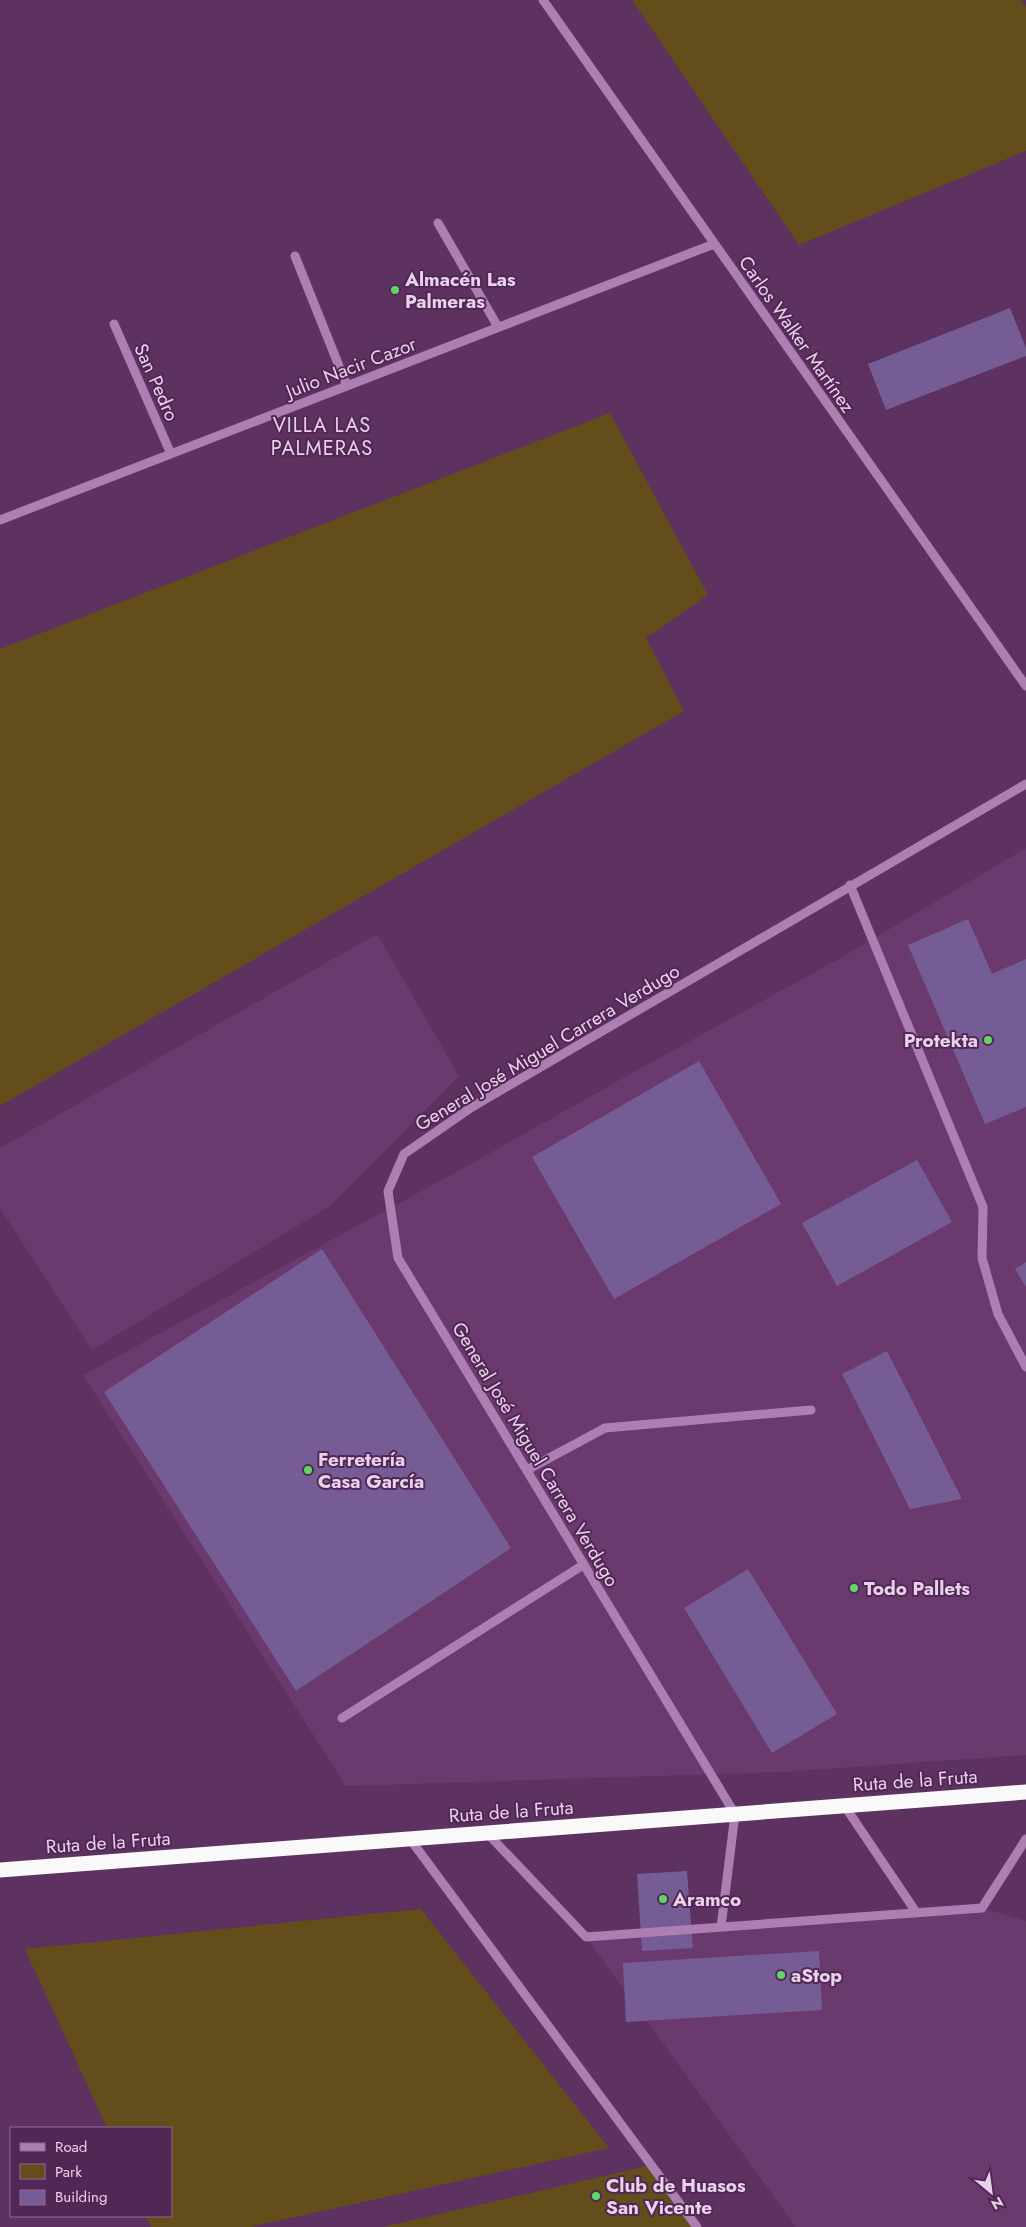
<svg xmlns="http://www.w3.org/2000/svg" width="1026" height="2227" font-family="Jost,sans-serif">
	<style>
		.built { fill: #6a3a6e }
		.green { fill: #634d1b }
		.building { fill: #755c94 }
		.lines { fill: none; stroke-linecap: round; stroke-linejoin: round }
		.minor { stroke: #ad7eb1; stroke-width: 9 }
		.highway { stroke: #f9f9f9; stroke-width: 15 }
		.poi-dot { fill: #65d467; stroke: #512855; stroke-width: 2 }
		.labels { text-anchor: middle; stroke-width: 4; stroke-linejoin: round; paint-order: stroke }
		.poi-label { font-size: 19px; font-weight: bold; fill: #e9d0eb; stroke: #512855; text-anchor: start }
		.street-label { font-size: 19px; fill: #e9d0eb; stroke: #512855 }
		.neighbourhood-label { font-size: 20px; letter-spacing: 1px; fill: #e9d0eb; stroke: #512855 }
	</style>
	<rect width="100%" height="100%" fill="#5d3261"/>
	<!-- built -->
	<path class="built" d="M1026,848V1755L781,1772L346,1786L83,1375L460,1170L623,1078L846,955Z
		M377,934L459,1076L330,1206L92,1350L0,1208V1148Z
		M982,1908L1026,1921V2227H796L586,1937Z"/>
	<!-- green -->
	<path class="green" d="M632,0H1021L1026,7V151L799,245Z
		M610,413L708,595L646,638L684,711L0,1106V649Z
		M421,1909L609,2148L250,2227H151L146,2216H171V2128H107L25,1949Z
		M652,2165L697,2227H383Z"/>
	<!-- building -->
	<path class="building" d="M1010,308L1026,348V356L886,410L868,364Z
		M968,919L992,974L1026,959V1107L985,1124L908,945Z
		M699,1061L781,1204L614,1299L532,1157Z
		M917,1160L952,1222L837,1286L802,1223Z
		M322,1249L511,1548L296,1691L104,1392Z
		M1026,1262V1287L1015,1269Z
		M887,1351L962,1499L910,1509L842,1374Z
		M748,1569L837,1714L772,1753L684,1608Z
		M687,1871L693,1948L642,1951L637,1874Z
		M819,1951L822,2010L626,2022L623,1963Z"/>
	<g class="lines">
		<!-- minor -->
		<path class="minor" d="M543,0L1026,686
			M438,223L498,327
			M295,256L347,386
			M114,324L171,454
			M0,520L714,244
			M850,885L983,1207L982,1258L998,1314L1026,1367
			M527,1470L605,1428L811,1410
			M342,1718L583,1565
			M844,1805L916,1912
			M487,1833L586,1937L982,1908L1026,1839
			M410,1839L697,2227
			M721,1927L735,1814L398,1258L388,1191L404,1154L472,1107L1026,784"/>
		<!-- highway -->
		<path class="highway" d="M0,1870L1026,1792"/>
	</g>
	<!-- markers -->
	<g class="poi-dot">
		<circle cx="395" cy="290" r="5"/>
		<circle cx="988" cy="1040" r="5"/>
		<circle cx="308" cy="1470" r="5"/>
		<circle cx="854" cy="1588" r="5"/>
		<circle cx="663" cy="1899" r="5"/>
		<circle cx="781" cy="1975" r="5"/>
		<circle cx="596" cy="2196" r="5"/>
	</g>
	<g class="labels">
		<!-- poi labels -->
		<g class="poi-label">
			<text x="405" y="286">Almacén Las<tspan x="405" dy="22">Palmeras</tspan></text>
			<text x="978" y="1047" text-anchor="end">Protekta</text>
			<text x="318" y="1466">Ferretería<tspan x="318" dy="22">Casa García</tspan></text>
			<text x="864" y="1595">Todo Pallets</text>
			<text x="673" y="1906">Aramco</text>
			<text x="791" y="1982">aStop</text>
			<text x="606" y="2192">Club de Huasos<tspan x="606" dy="22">San Vicente</tspan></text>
		</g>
		<!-- street labels -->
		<g class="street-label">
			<text transform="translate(797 334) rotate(55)" y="7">Carlos Walker Martínez</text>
			<text transform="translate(351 367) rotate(-21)" y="7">Julio Nacir Cazor</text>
			<text transform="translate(157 382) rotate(66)" y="7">San Pedro</text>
			<text transform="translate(547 1047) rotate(-31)" y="7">General José Miguel Carrera Verdugo</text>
			<text transform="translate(536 1454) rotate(59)" y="7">General José Miguel Carrera Verdugo</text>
			<text transform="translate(915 1780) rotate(-4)" y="7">Ruta de la Fruta</text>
			<text transform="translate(511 1811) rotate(-4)" y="7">Ruta de la Fruta</text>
			<text transform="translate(108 1842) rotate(-4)" y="7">Ruta de la Fruta</text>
		</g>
		<!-- neighbourhood labels -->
		<g class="neighbourhood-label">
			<text x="322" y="432">VILLA LAS<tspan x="322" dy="23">PALMERAS</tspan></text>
		</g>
	</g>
	<!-- legend -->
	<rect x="10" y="2127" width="162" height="90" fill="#512855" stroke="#8e6b91"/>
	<rect x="20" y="2143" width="25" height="8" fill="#ad7eb1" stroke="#8e6b91"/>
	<text x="55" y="2152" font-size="15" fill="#e9d0eb">Road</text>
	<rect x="20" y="2164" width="25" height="15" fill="#634d1b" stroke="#8e6b91"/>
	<text x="55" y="2177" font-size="15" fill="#e9d0eb">Park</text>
	<rect x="20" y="2190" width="25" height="15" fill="#755c94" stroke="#8e6b91"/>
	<text x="55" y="2202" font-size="15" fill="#e9d0eb">Building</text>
	<!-- north arrow -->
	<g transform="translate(991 2192) rotate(151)" stroke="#512855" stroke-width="4" paint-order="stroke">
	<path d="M0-4L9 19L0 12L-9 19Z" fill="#e9d0eb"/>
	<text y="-8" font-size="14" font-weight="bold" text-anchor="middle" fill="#e9d0eb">N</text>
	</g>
</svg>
